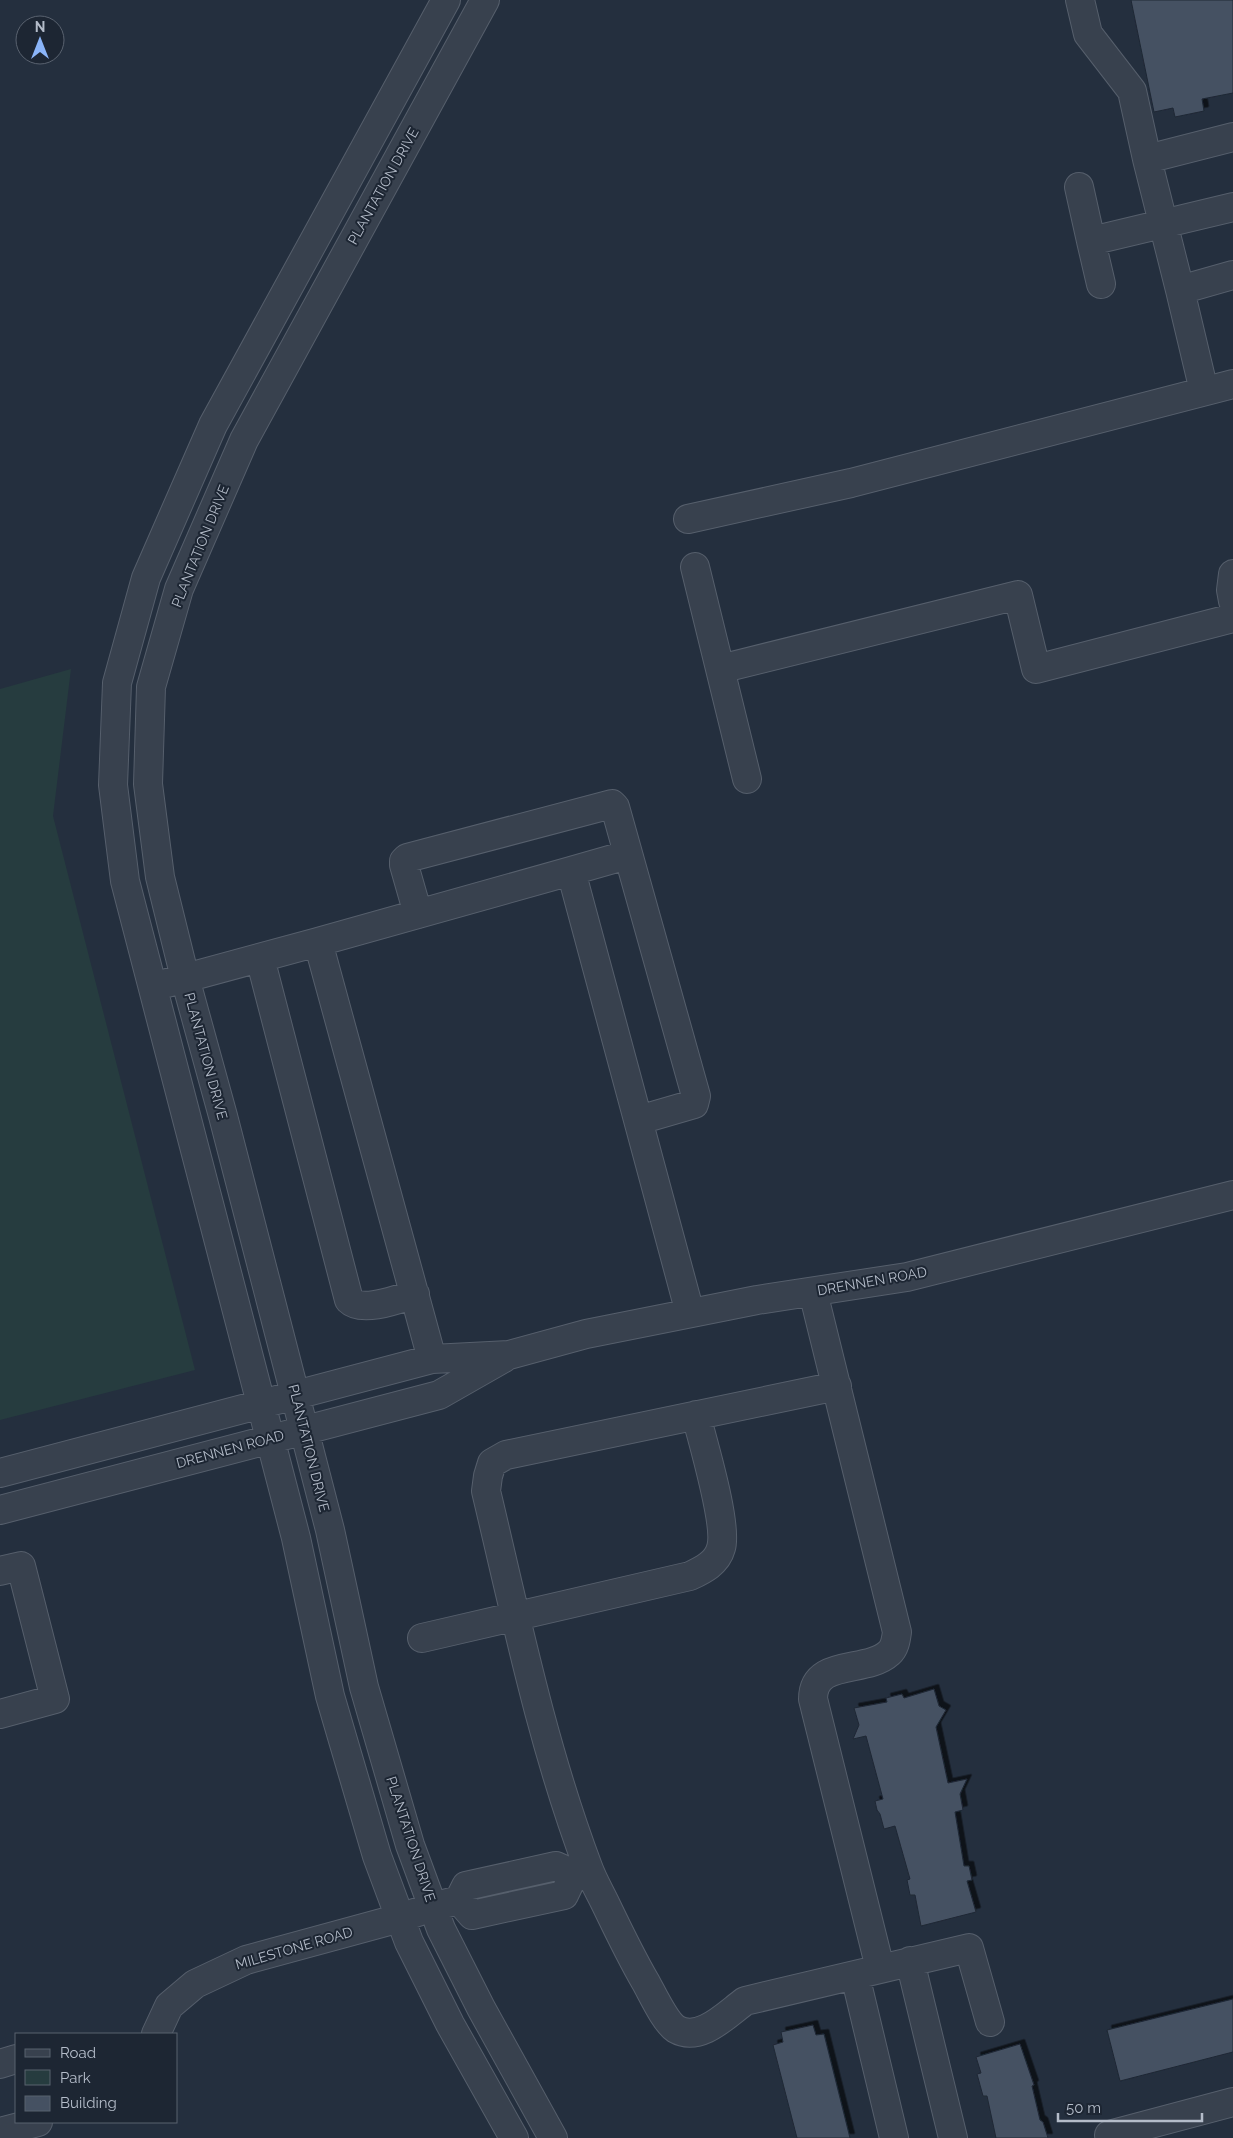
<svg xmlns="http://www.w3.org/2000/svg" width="1233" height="2138" font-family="Raleway,sans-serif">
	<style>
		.green { fill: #263c3f }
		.building { fill: #455162; stroke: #1f2835; filter: url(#shadow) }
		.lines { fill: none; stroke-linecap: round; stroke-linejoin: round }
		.minor-casing { stroke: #565f6c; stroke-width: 30 }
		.minor { stroke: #38414e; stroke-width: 28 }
		.labels { text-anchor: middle; stroke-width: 4; stroke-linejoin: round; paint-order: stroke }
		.street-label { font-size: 14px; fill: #b4bcc9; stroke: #1d2633 }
	</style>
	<defs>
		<filter id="shadow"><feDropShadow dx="4.5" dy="-4.5" stdDeviation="0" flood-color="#0009"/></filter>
	</defs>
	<rect width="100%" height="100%" fill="#242f3e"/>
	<!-- green -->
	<path class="green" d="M71,669L53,816L195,1370L0,1420V689Z"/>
	<!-- building -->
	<path class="building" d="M1131,0H1233V93L1202,99L1204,111L1175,117L1173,108L1154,112Z
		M934,1689L939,1706L946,1710L936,1727L948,1783L967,1779L960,1794L963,1810L955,1812L964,1866H969L972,1880L967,1881L976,1912L921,1926L915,1895H910L907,1880L910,1879L895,1826L884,1829L880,1814L877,1810L875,1801L883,1799L866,1736L853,1739L859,1725L854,1708L887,1702L886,1698L902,1694L904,1698Z
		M1233,1999V2052L1120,2081L1107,2030Z
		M813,2025L816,2035L824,2034L850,2138H797L773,2045L783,2042L781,2032Z
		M1020,2044L1034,2085L1032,2086L1040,2120L1043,2122L1048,2138H996L987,2096H983L977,2074L981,2073L976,2057Z"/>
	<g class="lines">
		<!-- minor casing -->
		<g class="minor-casing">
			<path id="minor" d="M446,0L213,425L146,578L117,683L113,785L125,881L296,1538L330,1696L377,1856L409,1942L450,2024L514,2138
				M485,0L244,440L179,589L151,687L148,784L160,877L185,978L223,1116L330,1530L364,1687L410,1845L441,1929L481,2008L553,2138
				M1080,0L1088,34L1132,91L1147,159L1233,137
				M1147,159L1180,290
				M1079,187L1091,241L1233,207
				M1091,241L1101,284
				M1204,391L1180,290L1233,275
				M688,519L851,483L1233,384
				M695,567L747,779
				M1233,574L1231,590L1233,601
				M720,669L1018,595L1036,669L1233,618
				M571,871L627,855
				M418,914L404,865V861L407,858L612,804L615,807L696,1096L694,1104L639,1120
				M318,942L571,871L690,1313
				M260,958L349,1300C362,1313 399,1299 415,1294
				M167,983L318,942L432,1359
				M813,1292L897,1632C896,1639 895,1648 889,1653C866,1674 813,1658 813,1699L880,1968
				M837,1386L506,1455L492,1463L488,1476L486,1491C516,1617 542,1745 588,1867C593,1881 601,1894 607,1907C619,1932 631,1957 645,1981C652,1993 665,2022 676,2029C700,2043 727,2014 745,2001L969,1948L990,2022
				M0,1473L432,1359L509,1355L586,1334L757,1300L907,1277L1233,1195
				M0,1510L439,1395L504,1358
				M0,1571L21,1566L55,1699L0,1714
				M422,1638L690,1576C703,1570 717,1563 721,1548C728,1525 703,1443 696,1415
				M459,1900L472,1915L564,1895L574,1874L588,1869
				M910,1961L953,2138
				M855,1975L894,2138
				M156,2034L169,2006L195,1984L246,1960L400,1918L432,1907L459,1900L466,1886L556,1866L574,1874
				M0,2064L16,2059
				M0,2132L38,2122
				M1109,2135L1233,2102"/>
		</g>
		<!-- minor -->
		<use href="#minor" class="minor"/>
	</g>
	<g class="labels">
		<!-- street labels -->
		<g class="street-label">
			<text transform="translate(383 186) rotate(-61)" y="5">PLANTATION DRIVE</text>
			<text transform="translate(200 546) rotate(-68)" y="5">PLANTATION DRIVE</text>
			<text transform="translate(206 1056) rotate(75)" y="5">PLANTATION DRIVE</text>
			<text transform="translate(872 1281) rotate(-10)" y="5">DRENNEN ROAD</text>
			<text transform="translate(309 1448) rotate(76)" y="5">PLANTATION DRIVE</text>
			<text transform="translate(230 1449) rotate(-15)" y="5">DRENNEN ROAD</text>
			<text transform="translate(411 1839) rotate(72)" y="5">PLANTATION DRIVE</text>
			<text transform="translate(294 1948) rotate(-16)" y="5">MILESTONE ROAD</text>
		</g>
	</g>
	<!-- legend -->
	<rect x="15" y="2033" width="162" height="90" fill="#1d2633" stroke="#59626f"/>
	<rect x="25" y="2049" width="25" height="8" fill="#38414e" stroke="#59626f"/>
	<text x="60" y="2058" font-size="15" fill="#b4bcc9">Road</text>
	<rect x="25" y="2070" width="25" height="15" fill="#263c3f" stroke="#59626f"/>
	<text x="60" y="2083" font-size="15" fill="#b4bcc9">Park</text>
	<rect x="25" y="2096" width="25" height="15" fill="#455162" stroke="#59626f"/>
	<text x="60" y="2108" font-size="15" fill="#b4bcc9">Building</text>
	<!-- north arrow -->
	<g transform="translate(40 40)"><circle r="24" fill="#1d2633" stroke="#59626f"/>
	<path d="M0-4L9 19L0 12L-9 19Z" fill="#8ab4f8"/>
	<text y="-8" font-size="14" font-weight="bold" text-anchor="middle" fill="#b4bcc9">N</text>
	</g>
	<!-- scale -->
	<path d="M1058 2113v8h144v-8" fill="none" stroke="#b4bcc9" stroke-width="2.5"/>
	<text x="1066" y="2113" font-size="15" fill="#b4bcc9" stroke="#1d2633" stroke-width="4" paint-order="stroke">50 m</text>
</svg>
